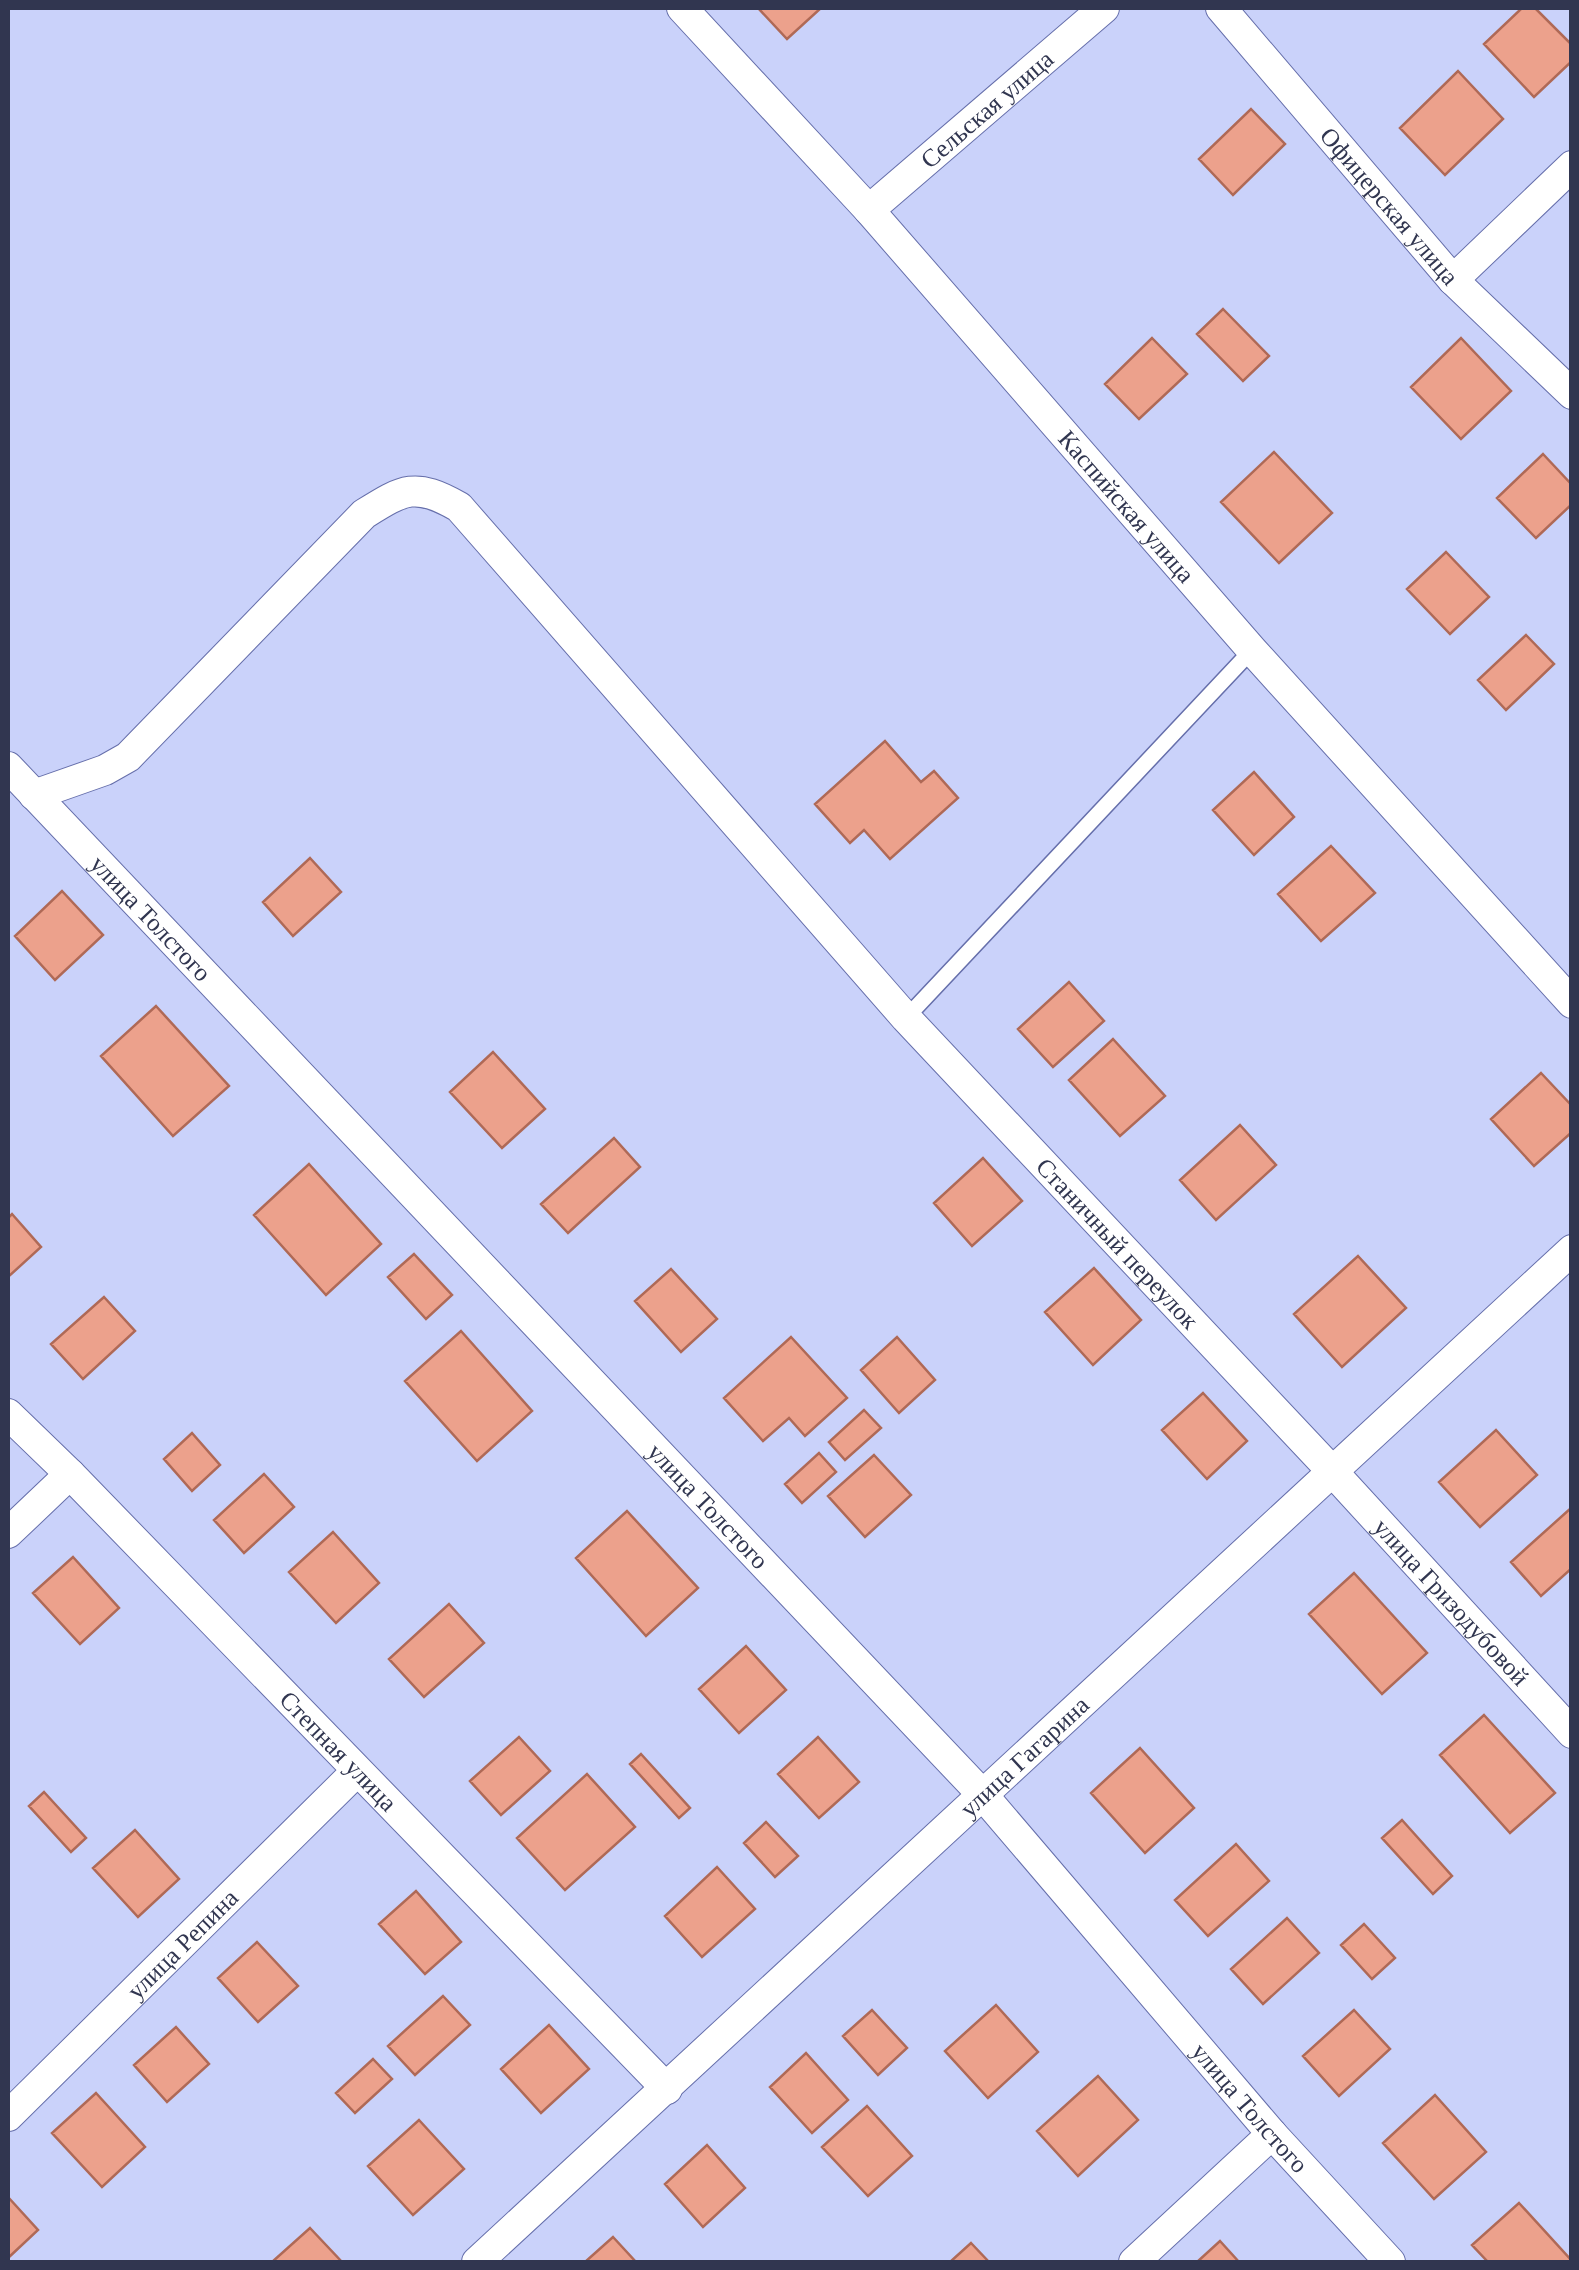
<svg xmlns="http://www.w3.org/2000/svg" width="1579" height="2270" font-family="Georgia,serif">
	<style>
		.building { fill: #eca18c; stroke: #af6956; stroke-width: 2.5 }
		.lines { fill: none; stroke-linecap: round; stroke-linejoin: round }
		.service-casing { stroke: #666fab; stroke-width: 18 }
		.minor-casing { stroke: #666fab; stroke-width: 32 }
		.service { stroke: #fff; stroke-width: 15 }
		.minor { stroke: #fff; stroke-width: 30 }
		.labels { text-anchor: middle; stroke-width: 8; stroke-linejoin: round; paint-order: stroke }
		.street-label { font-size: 25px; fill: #313650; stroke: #dae0fb }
	</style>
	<rect width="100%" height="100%" fill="#cad2fa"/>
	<!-- building -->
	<path class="building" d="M758,8H821L787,39Z
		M1522,8H1535L1572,45V61L1534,97L1484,44Z
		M1458,71L1503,119L1445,175L1400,128Z
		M1251,109L1285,144L1233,195L1199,159Z
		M1223,309L1269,356L1243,381L1197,334Z
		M1152,338L1187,374L1139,419L1105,384Z
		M1461,338L1511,391L1461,439L1411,387Z
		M1274,452L1332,513L1279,563L1221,502Z
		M1543,454L1572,485V504L1536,538L1497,498Z
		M1446,552L1489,597L1450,634L1407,589Z
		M1526,635L1554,664L1506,710L1478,680Z
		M885,741L921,782L934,771L958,798L890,859L864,830L850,843L815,804Z
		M1254,772L1294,817L1254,855L1213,810Z
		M1331,846L1375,893L1321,941L1278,894Z
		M310,858L341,892L293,936L263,902Z
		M62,891L103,935L55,980L15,936Z
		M1069,982L1104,1021L1053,1067L1018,1029Z
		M156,1006L229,1086L173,1136L101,1056Z
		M1113,1039L1165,1096L1120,1136L1069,1080Z
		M493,1052L545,1109L502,1148L450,1092Z
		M1541,1073L1572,1106V1132L1534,1166L1491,1119Z
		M1240,1125L1276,1165L1216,1220L1180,1180Z
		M614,1138L640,1167L568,1233L541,1204Z
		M983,1158L1022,1201L972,1246L934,1203Z
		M309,1164L381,1244L326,1295L254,1215Z
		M12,1214L41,1247L8,1277V1218Z
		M414,1254L452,1295L426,1319L388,1277Z
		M1358,1256L1406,1308L1342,1367L1294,1314Z
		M1094,1268L1141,1320L1093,1365L1045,1312Z
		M671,1269L717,1319L681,1352L635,1301Z
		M104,1297L135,1331L83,1379L51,1344Z
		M461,1331L532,1411L477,1461L405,1381Z
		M791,1337L847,1398L805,1436L789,1418L763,1441L724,1398Z
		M897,1337L935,1380L899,1413L861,1370Z
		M1203,1393L1247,1441L1207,1479L1162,1430Z
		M864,1410L881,1428L845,1460L829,1442Z
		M1496,1430L1537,1475L1480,1527L1439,1482Z
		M192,1433L220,1465L192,1491L164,1459Z
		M819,1453L836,1472L802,1503L785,1484Z
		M874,1455L911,1495L865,1537L828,1496Z
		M264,1474L294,1507L244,1553L214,1520Z
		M1571,1508L1572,1568L1541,1596L1511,1562Z
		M627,1511L698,1588L646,1636L576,1558Z
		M333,1532L379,1583L336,1623L289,1572Z
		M73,1557L119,1608L80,1644L33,1593Z
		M1354,1573L1427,1653L1382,1694L1309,1614Z
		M449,1604L484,1643L424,1697L389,1659Z
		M746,1646L786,1690L739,1733L699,1689Z
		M1484,1715L1555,1793L1510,1833L1440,1755Z
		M519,1737L550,1771L501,1815L470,1781Z
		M818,1737L859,1782L819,1818L778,1774Z
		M1140,1748L1194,1808L1145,1853L1091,1793Z
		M641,1754L690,1808L679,1818L630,1764Z
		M587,1774L635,1827L565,1890L517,1838Z
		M44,1792L86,1838L71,1852L29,1806Z
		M1402,1820L1452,1876L1433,1894L1382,1838Z
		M766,1822L798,1856L775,1877L744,1843Z
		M135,1830L179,1879L138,1917L93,1868Z
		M1236,1844L1269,1881L1208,1936L1175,1900Z
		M717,1867L755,1909L702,1957L665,1916Z
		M416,1891L461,1942L425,1974L379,1924Z
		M1287,1918L1319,1953L1263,2004L1231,1969Z
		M1364,1924L1395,1958L1372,1979L1341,1945Z
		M257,1942L298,1986L258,2022L218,1978Z
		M443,1996L470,2025L415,2075L388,2046Z
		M996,2005L1038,2052L988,2098L945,2051Z
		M872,2010L907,2048L878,2075L843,2036Z
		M1354,2010L1390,2049L1339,2096L1303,2056Z
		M549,2025L589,2069L541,2113L501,2069Z
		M176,2027L209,2064L167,2102L134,2065Z
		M806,2053L848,2100L812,2133L770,2087Z
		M373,2059L392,2079L355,2113L336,2093Z
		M1098,2076L1138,2120L1078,2176L1037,2131Z
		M96,2093L145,2147L102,2187L52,2133Z
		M1435,2095L1486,2152L1434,2199L1383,2143Z
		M867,2106L912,2156L868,2196L822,2147Z
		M419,2120L464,2169L413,2215L368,2166Z
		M707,2145L745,2188L703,2227L665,2184Z
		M8,2197L38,2230L8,2258Z
		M1519,2203L1572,2261V2262H1488L1472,2245Z
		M310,2228L342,2262H272Z
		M613,2237L636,2262H585Z
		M1220,2241L1239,2262H1197Z
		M971,2243L989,2262H950Z"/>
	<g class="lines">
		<!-- service casing -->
		<g class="service-casing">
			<path id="service" d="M906,1018L1252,650"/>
		</g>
		<!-- minor casing -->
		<g class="minor-casing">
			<g id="minor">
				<path id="s1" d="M682,8L869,210L1252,650L1572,1003"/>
				<path id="s2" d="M1221,8L1453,280L1572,394"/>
				<path id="s3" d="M869,210L1104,8"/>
				<path d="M1453,280L1572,166"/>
				<path id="s4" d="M8,767L981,1793L1272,2134L1390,2262"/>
				<path id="s5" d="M34,795L105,770L128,757L364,514C404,489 415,482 459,507L906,1018L1332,1471L1572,1733"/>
				<path id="s6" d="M8,1414L70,1474L667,2089"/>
				<path d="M8,1533L70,1474"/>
				<path id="s7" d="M8,2116L357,1771"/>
				<path id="s8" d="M477,2262L1572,1250"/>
				<path d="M1134,2262L1272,2134"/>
			</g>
		</g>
		<!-- service -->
		<use href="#service" class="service"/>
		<!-- minor -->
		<use href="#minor" class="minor"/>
	</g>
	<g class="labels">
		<!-- street labels -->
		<g class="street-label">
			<text dy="9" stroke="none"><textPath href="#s3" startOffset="155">Сельская улица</textPath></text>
			<text dy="9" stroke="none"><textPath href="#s2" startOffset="260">Офицерская улица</textPath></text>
			<text dy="9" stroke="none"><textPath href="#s1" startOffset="668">Каспийская улица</textPath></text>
			<text dy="9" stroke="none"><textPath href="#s4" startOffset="208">улица Толстого</textPath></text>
			<text dy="9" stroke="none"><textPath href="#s5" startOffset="1532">Станичный переулок</textPath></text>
			<text dy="9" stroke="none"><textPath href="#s4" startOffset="1018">улица Толстого</textPath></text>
			<text dy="9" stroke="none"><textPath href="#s5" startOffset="2022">улица Гризодубовой</textPath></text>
			<text dy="9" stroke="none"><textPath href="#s6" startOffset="472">Степная улица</textPath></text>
			<text dy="9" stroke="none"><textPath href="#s8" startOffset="745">улица Гагарина</textPath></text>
			<text dy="9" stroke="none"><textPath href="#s7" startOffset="245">улица Репина</textPath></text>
			<text dy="9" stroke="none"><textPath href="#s4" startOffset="1828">улица Толстого</textPath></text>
		</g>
	</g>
	<!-- border -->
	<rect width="1579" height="2270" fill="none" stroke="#313650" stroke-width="20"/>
</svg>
